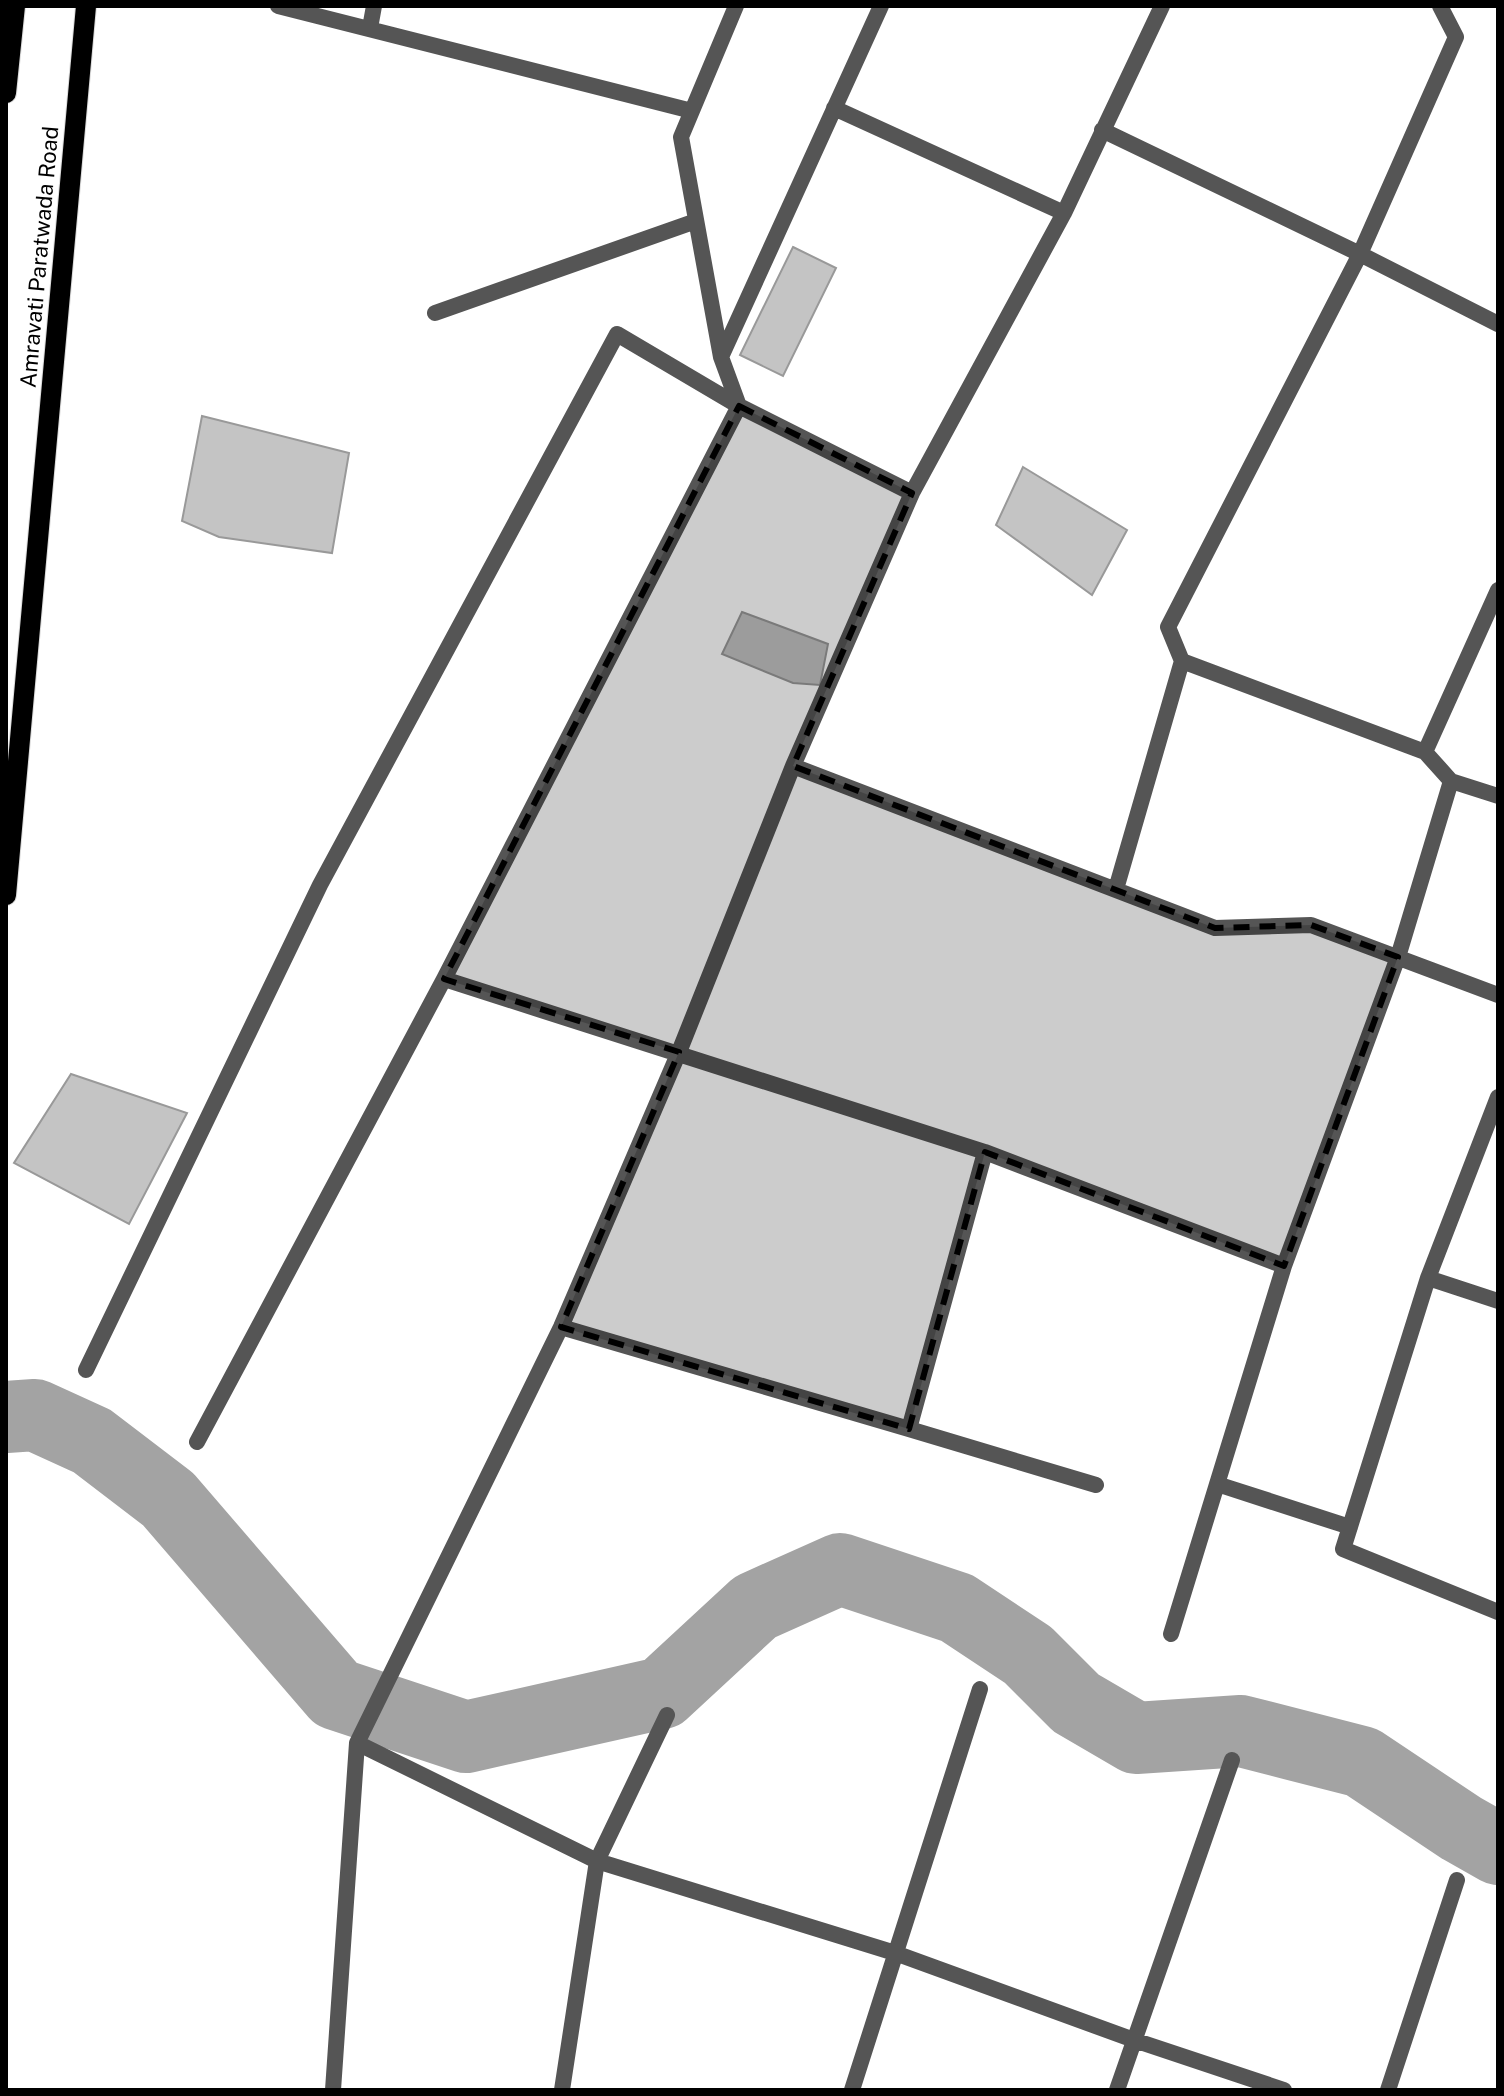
<svg xmlns="http://www.w3.org/2000/svg" width="1504" height="2096" font-family="'Public Sans',sans-serif">
	<style>
		.lines { fill: none; stroke-linecap: round; stroke-linejoin: round }
		.river { stroke: #a3a3a3; stroke-width: 72 }
		.building { fill: #c4c4c4; stroke: #999; stroke-width: 2 }
		.primary-casing { stroke: #dbdbdb; stroke-width: 22 }
		.street { stroke: #555; stroke-width: 16 }
		.primary { stroke: #000; stroke-width: 20 }
		.marked { fill: #000; fill-opacity: 0.2; stroke: #000; stroke-width: 6; stroke-dasharray: 16 10; stroke-linejoin: round }
		.labels { text-anchor: middle; stroke-width: 6; stroke-linejoin: round; paint-order: stroke }
		.street-label { font-size: 22px; fill: #000; stroke: #fff }
	</style>
	<rect width="100%" height="100%" fill="#fff"/>
	<g class="lines">
		<!-- river -->
		<path class="river" d="M6,1417L35,1415L92,1441L168,1499L336,1694L466,1737L662,1693L755,1607L840,1569L957,1608L1028,1655L1076,1703L1136,1738L1241,1731L1362,1762L1461,1828L1498,1849"/>
	</g>
	<!-- building -->
	<path class="building" d="M793,247L836,268L783,376L740,355Z
		M202,416L349,453L332,553L219,537L182,521Z
		M1023,467L1127,530L1092,595L996,525Z
		M742,612L828,644L820,685L793,683L722,654Z
		M71,1074L187,1113L129,1224L14,1163Z"/>
	<g class="lines">
		<!-- primary casing -->
		<g class="primary-casing">
			<path id="primary" d="M6,93L15,6
				M6,895L86,6"/>
		</g>
		<!-- street -->
		<path class="street" d="M278,6L692,111
			M370,28L374,6
			M834,108L1064,213
			M1102,130L1360,254L1498,324
			M435,313L696,221
			M721,357L881,6
			M1182,661L1425,752
			M793,766L1215,928L1311,925L1498,995
			M1451,781L1498,796
			M1116,889L1182,661L1168,627L1360,254L1456,37L1440,6
			M444,979L985,1152L1284,1266
			M1498,1097L1428,1278L1343,1549L1498,1612
			M1428,1278L1498,1301
			M561,1327L909,1429L985,1152
			M86,1370L320,885L617,334L739,406L912,493
			M909,1429L1096,1485
			M197,1442L444,979L739,406L721,357L681,137L736,6
			M1217,1484L1350,1527
			M1171,1634L1284,1266L1398,957L1451,781L1425,752L1498,590
			M357,1743L597,1861L895,1953L1134,2040L1284,2090
			M333,2090L357,1743L561,1327L679,1052L793,766L912,493L1064,213L1162,6
			M562,2090L597,1861L667,1715
			M852,2090L980,1689
			M1117,2090L1232,1760
			M1388,2090L1457,1880"/>
		<!-- primary -->
		<use href="#primary" class="primary"/>
	</g>
	<!-- marked area -->
	<path class="marked" d="M739,406L912,493L793,766L1215,928L1311,925L1398,957L1284,1266L985,1152L909,1429L561,1327L679,1052L444,979Z"/>
	<g class="labels">
		<!-- street labels -->
		<g class="street-label">
			<text transform="translate(39 257) rotate(-85)" y="8">Amravati Paratwada Road</text>
		</g>
	</g>
	<!-- border -->
	<rect width="1504" height="2096" fill="none" stroke="#000000" stroke-width="16"/>
</svg>
